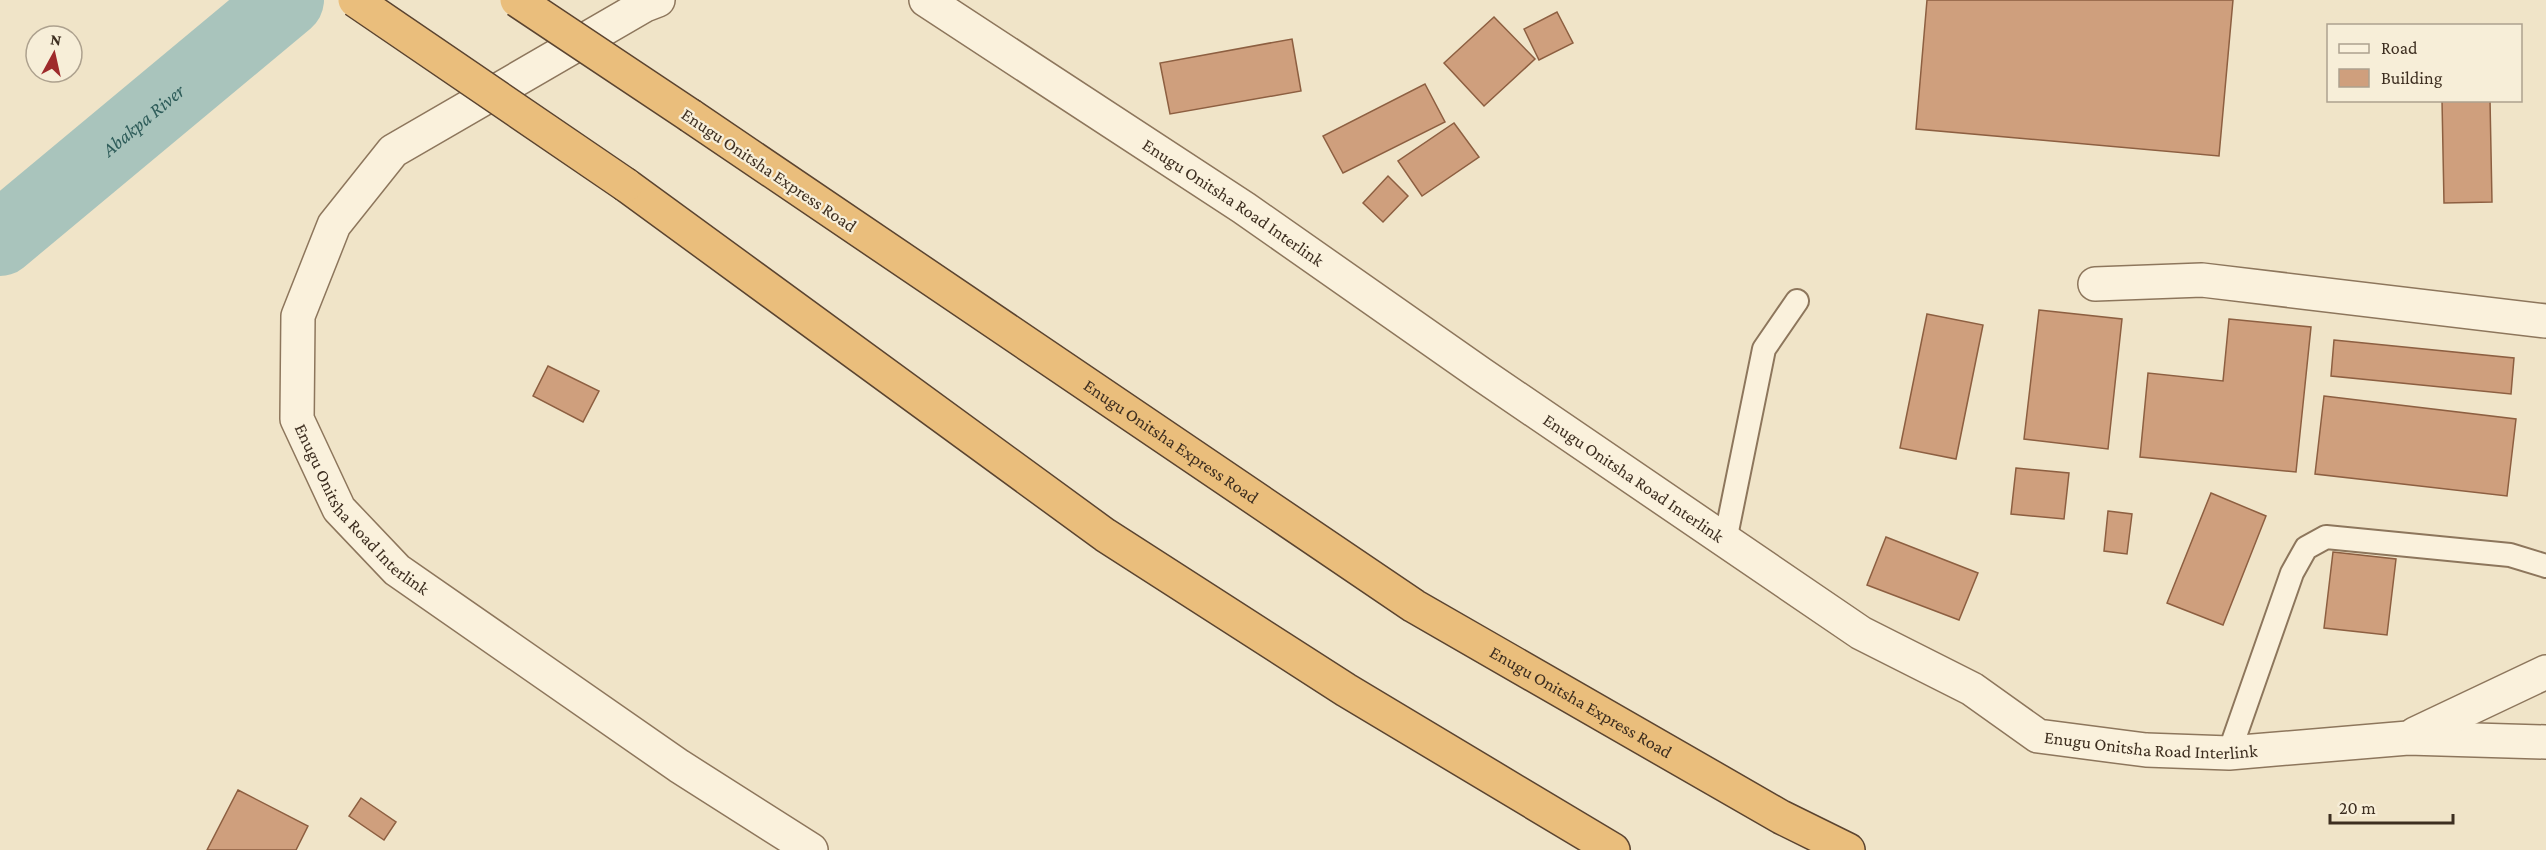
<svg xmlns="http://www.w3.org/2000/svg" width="2546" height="850" font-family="'Crimson Pro',serif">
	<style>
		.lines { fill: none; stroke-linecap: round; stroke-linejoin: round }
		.river { stroke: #a9c4bc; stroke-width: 74 }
		.building { fill: #cf9f7d; stroke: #8d5f41; stroke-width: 1.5 }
		.service-casing { stroke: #8d765c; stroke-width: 26 }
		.minor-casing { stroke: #8d765c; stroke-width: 36 }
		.tertiary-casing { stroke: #8d765c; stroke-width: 36 }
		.trunk-casing { stroke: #5b4430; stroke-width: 36 }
		.service { stroke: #faf1dc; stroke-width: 22 }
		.minor { stroke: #faf1dc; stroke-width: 33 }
		.tertiary { stroke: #faf1dc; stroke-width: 33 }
		.trunk { stroke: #eabe7c; stroke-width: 33 }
		.trunk-bridge-casing { stroke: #5b4430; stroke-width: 36; stroke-linecap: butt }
		.trunk-bridge { stroke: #eabe7c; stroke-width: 33 }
		.labels { text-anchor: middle; stroke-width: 4.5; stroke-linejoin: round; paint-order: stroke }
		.street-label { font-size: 18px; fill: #3d2e20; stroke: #f7eed8 }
		.water-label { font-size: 20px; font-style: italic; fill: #2f5d5a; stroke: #f7eed8 }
	</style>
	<rect width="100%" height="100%" fill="#f0e4c8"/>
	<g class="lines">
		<!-- river -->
		<path class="river" id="s1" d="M0,239L287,0"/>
	</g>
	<!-- building -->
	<path class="building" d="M1927,0H2233L2219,156L1916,129Z
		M1557,12L1573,43L1539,60L1524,29Z
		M1494,17L1535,59L1484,106L1444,63Z
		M1292,39L1301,91L1170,114L1160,63Z
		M1425,84L1445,122L1343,173L1323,136Z
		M2442,100H2490L2492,202L2444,203Z
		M1454,123L1479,157L1422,196L1398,161Z
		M1388,176L1408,196L1383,222L1363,203Z
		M2039,310L2122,319L2108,449L2024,439Z
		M1927,314L1983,325L1956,459L1900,448Z
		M2229,319L2311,327L2296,472L2140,457L2148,373L2223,381Z
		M2334,340L2514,358L2511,394L2331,376Z
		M548,366L599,391L583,422L533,396Z
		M2324,396L2516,419L2507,496L2315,474Z
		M2016,468L2069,473L2064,519L2011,514Z
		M2211,493L2266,516L2223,625L2167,603Z
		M2108,511L2132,514L2127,554L2104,551Z
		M1886,537L1978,573L1959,620L1867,585Z
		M2333,552L2396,559L2387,635L2324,628Z
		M238,790L308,826L296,850H207Z
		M361,798L396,822L384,840L349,816Z"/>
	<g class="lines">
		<!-- service casing -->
		<g class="service-casing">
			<path id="service" d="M1725,541L1764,349L1797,301
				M2229,753L2292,573L2306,548L2326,537L2510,555L2546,566"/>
		</g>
		<!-- minor casing -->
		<g class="minor-casing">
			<path id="minor" d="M2095,284L2202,280L2546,321"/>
		</g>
		<!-- tertiary casing -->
		<g class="tertiary-casing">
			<g id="tertiary">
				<path id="s2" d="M658,0L645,5L393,151L334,225L298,316L297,419L339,509L397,570L679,766L811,850"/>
				<path id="s3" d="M926,0L1244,208L1481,374L1861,633L1972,689L2038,736L2146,750L2229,753L2408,738L2546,742"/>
				<path d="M2415,734L2546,672"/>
			</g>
		</g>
		<!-- trunk casing -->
		<g class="trunk-casing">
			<g id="trunk">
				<path id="s4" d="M691,116L1414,606L1781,817L1848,850"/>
				<path d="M626,185L1105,535L1346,690L1613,850"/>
			</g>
		</g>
		<!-- service -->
		<use href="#service" class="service"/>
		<!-- minor -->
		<use href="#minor" class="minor"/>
		<!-- tertiary -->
		<use href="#tertiary" class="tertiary"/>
		<!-- trunk -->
		<use href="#trunk" class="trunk"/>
		<!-- trunk-bridge casing -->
		<g class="trunk-bridge-casing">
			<path id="trunk-bridge" d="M355,0L626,185
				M517,0L691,116"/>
		</g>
		<!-- trunk-bridge -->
		<use href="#trunk-bridge" class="trunk-bridge"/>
	</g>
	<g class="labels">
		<!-- street labels -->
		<g class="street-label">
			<text transform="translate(769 170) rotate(34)" y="6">Enugu Onitsha Express Road</text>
			<text dy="6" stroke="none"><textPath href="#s3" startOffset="368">Enugu Onitsha Road Interlink</textPath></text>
			<text dy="6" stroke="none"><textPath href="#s4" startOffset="580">Enugu Onitsha Express Road</textPath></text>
			<text dy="6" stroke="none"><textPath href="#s3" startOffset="854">Enugu Onitsha Road Interlink</textPath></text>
			<text dy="6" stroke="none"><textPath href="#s2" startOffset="714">Enugu Onitsha Road Interlink</textPath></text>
			<text dy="6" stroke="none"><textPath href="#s4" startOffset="1066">Enugu Onitsha Express Road</textPath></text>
			<text dy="6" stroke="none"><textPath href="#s3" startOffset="1448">Enugu Onitsha Road Interlink</textPath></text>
		</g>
		<!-- water labels -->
		<g class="water-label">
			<text dy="7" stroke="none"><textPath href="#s1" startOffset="186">Abakpa River</textPath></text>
		</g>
	</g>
	<!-- legend -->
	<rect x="2327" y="24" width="195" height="78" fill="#f7eed8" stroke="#ada18e" stroke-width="1.5"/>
	<rect x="2339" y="44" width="30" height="9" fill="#faf1dc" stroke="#ada18e" stroke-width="1.5"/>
	<text x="2381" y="54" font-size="18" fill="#3d2e20">Road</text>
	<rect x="2339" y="69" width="30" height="18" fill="#cf9f7d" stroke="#ada18e" stroke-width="1.5"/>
	<text x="2381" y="84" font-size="18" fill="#3d2e20">Building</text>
	<!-- north arrow -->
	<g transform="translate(54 54) rotate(8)"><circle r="28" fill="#f7eed8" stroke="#ada18e" stroke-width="1.5"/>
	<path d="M0-4.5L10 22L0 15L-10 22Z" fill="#9e2a2b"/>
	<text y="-9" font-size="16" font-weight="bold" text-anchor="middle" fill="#3d2e20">N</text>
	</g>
	<!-- scale -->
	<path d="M2330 814v9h123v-9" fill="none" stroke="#3d2e20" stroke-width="3"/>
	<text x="2339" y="814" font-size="18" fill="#3d2e20" stroke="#f7eed8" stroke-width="4.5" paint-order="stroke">20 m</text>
</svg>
